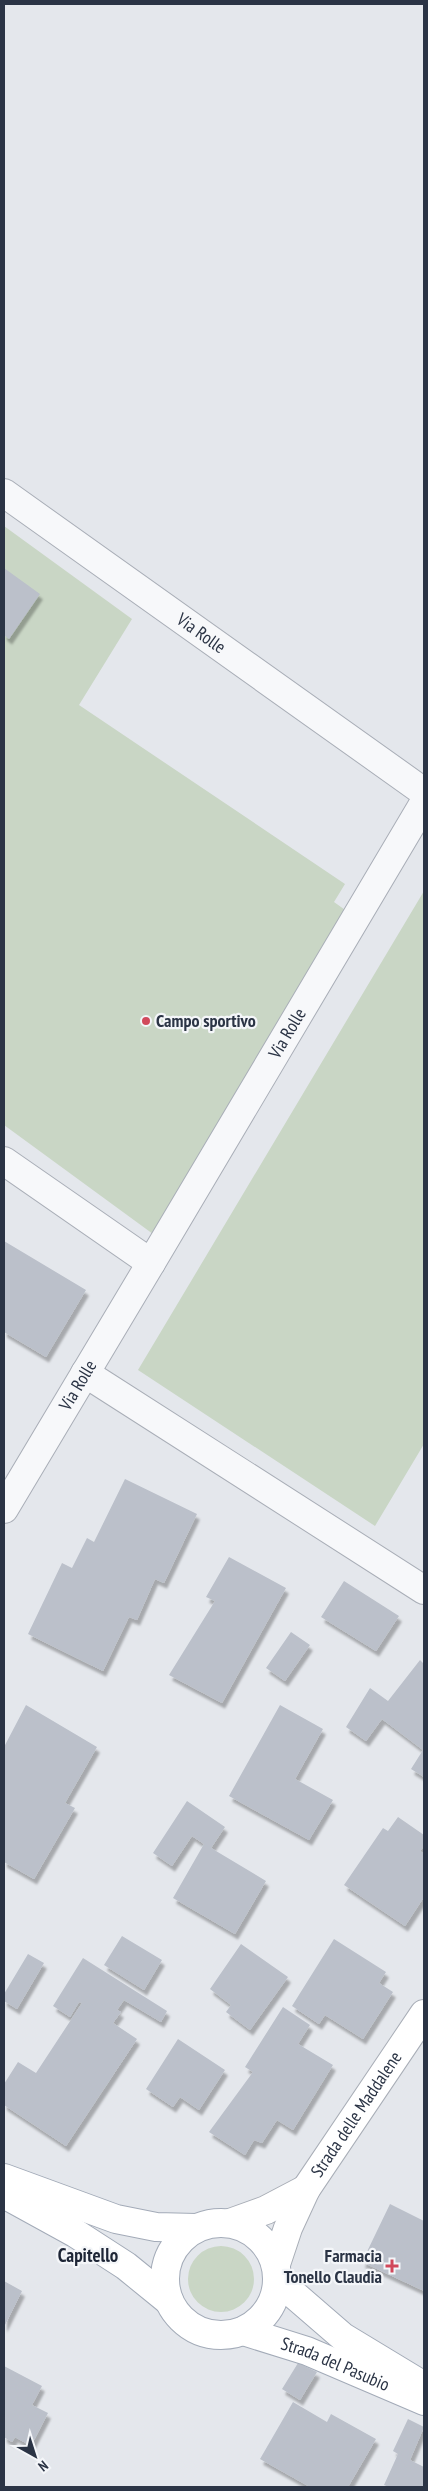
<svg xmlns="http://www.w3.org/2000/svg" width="428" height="2491" font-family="'PT Sans Narrow',sans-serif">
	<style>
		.green { fill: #c9d6c5 }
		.building { fill: #bbc0ca; filter: url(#shadow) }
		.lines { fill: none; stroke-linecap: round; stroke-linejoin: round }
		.street-casing { stroke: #a9aeb7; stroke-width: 30 }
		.secondary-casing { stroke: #a9aeb7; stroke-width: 30 }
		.primary-casing { stroke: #a3abb8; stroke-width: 30 }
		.street { stroke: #f7f8fa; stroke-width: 28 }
		.secondary { stroke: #fff; stroke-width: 28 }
		.primary { stroke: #fff; stroke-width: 28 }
		.poi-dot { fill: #d1495b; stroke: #f4f6f9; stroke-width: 2 }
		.labels { text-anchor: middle; stroke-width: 4.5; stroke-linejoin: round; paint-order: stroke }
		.street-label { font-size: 18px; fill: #2b3445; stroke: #f4f6f9 }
		.poi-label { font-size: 18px; font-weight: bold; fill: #2b3445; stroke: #f4f6f9; text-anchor: start }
		.neighbourhood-label { font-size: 19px; font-weight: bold; fill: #1d2536; stroke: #f4f6f9 }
	</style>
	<defs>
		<filter id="shadow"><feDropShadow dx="3" dy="5.5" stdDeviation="1" flood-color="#0004"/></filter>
	</defs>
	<rect width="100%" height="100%" fill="#e4e7ec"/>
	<!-- green -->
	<path class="green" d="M4,526L132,619L79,705L345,884L334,902L355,917L153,1234L4,1125Z
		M424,891V1444L375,1526L138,1370Z
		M188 2279a33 33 0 1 1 66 0a33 33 0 1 1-66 0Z"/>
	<!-- building -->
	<path class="building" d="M4,568L40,594L9,639L4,635Z
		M4,1241L86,1290L46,1357L4,1332Z
		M125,1479L197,1514L164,1583L155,1579L137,1620L129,1617L103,1671L28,1634L62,1563L72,1568L87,1538L94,1542Z
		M229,1557L286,1588L222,1703L169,1675L215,1601L206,1597Z
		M344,1581L399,1616L376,1651L321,1617Z
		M291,1632L310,1645L285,1681L266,1668Z
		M420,1660L424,1664V1777L411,1769L423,1750L382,1719L366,1741L346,1727L370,1688L388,1701Z
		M26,1705L97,1747L65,1803L75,1808L34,1879L4,1862V1747Z
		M280,1705L323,1729L295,1779L333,1800L309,1840L229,1796Z
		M187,1801L225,1827L211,1848L266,1881L235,1934L173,1898L204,1844L192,1836L172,1866L153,1853Z
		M398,1817L424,1835V1846L420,1851L424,1854V1897L405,1926L344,1885L383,1828L388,1831Z
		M122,1936L162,1960L144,1990L104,1965Z
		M334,1939L386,1972L379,1983L393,1992L363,2039L325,2015L319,2024L292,2006Z
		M241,1944L288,1977L250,2030L226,2012L231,2005L210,1989Z
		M28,1954L44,1963L17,2009L4,2001V1994Z
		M83,1958L167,2011L161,2022L124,2000L117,2010L121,2012L113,2023L137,2039L66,2146L4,2105V2084L18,2062L36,2073L82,2003L79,2002L70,2017L53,2006Z
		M283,2007L310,2025L298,2044L333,2065L293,2130L277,2120L262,2143L254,2140L245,2155L209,2132L253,2072L245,2067Z
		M178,2039L225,2070L199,2110L180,2097L173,2107L146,2089Z
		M390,2204L424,2221V2291L362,2262Z
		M4,2281L22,2291L4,2327Z
		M298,2363L317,2372L300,2400L282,2389Z
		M4,2366L42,2386L32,2405L48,2413L31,2446L15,2437L12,2442L4,2437Z
		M293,2402L327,2422L331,2414L376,2439L348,2487H310L260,2459Z
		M408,2419L424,2427L410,2460L424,2467V2487H389L384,2485L398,2454L393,2451Z"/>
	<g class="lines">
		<!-- street casing -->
		<g class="street-casing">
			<g id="street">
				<path id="s1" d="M4,493L424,792"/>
				<path id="s2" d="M4,1161L151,1263L424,803"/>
				<path d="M85,1373L424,1590"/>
				<path id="s3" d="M4,1509L151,1263"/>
			</g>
		</g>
		<!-- secondary casing -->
		<g class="secondary-casing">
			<g id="secondary">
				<path d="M230,2223L266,2210L306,2189"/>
				<path id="s4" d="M276,2264L288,2228L306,2189L424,2014"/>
			</g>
		</g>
		<!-- primary casing -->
		<g class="primary-casing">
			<g id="primary">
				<path d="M4,2178L116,2219L156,2227L196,2228"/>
				<path d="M4,2194L75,2233L126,2266L169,2301"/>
				<circle cx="221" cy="2279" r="56"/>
				<path d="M277,2280L343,2337L419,2383"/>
				<path id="s5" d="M243,2331L307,2351L424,2401"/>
			</g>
		</g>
		<!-- street -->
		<use href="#street" class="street"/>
		<!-- secondary -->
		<use href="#secondary" class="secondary"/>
		<!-- primary -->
		<use href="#primary" class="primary"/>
	</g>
	<!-- markers -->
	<g class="poi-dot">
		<circle cx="146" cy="1021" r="5"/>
		<path d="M389.5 2258.5h5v5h5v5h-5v5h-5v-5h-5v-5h5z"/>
	</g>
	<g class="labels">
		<!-- street labels -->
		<g class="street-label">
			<text dy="6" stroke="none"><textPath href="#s1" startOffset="242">Via Rolle</textPath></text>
			<text dy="6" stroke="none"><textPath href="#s2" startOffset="446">Via Rolle</textPath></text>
			<text dy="6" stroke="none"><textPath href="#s3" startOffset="144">Via Rolle</textPath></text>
			<text dy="6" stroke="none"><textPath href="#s4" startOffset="171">Strada delle Maddalene</textPath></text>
			<text dy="6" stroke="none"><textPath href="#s5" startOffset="98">Strada del Pasubio</textPath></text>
		</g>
		<!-- poi labels -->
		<g class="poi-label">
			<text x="156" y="1027">Campo sportivo</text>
			<text x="382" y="2262" text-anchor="end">Farmacia<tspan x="382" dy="21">Tonello Claudia</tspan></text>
		</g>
		<!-- neighbourhood labels -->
		<g class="neighbourhood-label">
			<text x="88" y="2262">Capitello</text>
		</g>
	</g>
	<!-- border -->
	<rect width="428" height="2491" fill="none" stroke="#2b3445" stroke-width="10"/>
	<!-- north arrow -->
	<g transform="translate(35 2456) rotate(141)" stroke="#f4f6f9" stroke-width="4" paint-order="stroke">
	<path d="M0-4L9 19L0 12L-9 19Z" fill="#2b3445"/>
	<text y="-8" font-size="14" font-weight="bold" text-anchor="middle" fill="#2b3445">N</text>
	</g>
</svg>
